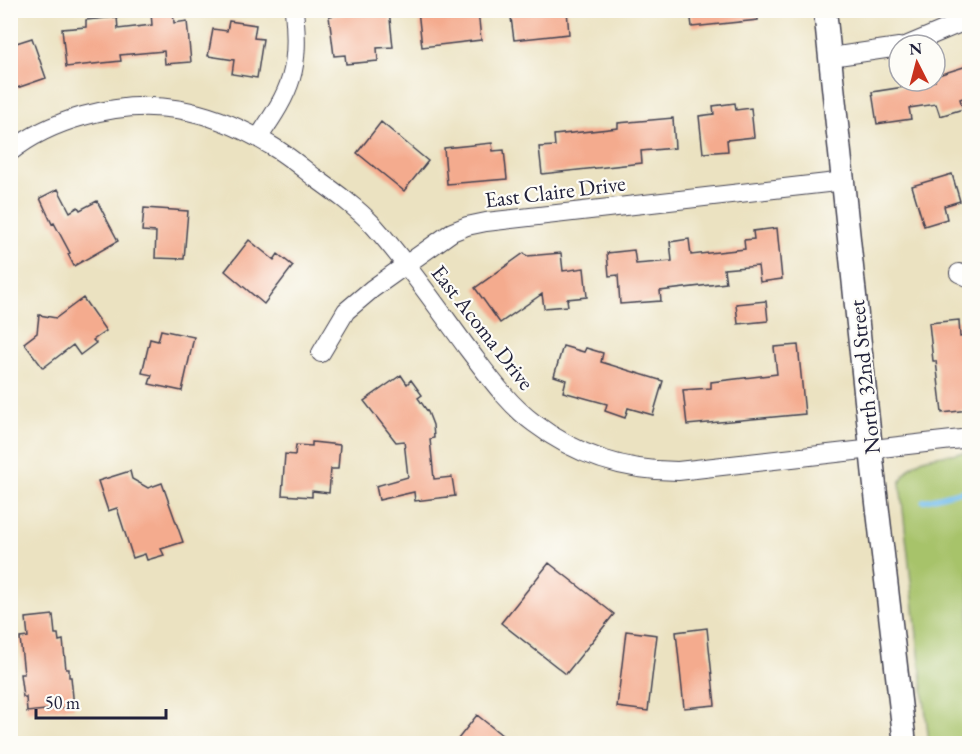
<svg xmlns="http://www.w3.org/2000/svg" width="980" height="754" font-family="'EB Garamond',serif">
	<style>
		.green { fill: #a7c36a; stroke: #647252; stroke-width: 1.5 }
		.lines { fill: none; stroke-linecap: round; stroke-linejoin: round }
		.stream { stroke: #74beed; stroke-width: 5 }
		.building { fill: #f4ab8e }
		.minor-casing { stroke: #403f4f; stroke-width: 20 }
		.major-casing { stroke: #403f4f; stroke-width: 25 }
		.minor { stroke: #fff; stroke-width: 18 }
		.major { stroke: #fff; stroke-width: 22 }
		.labels { text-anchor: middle; stroke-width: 4.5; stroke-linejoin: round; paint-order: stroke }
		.street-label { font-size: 22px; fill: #22223b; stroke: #fdfcf7 }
	</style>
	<rect width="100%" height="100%" fill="#fdfcf7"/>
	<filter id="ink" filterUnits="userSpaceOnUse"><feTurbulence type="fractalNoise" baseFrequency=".0167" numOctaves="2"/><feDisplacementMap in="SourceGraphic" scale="12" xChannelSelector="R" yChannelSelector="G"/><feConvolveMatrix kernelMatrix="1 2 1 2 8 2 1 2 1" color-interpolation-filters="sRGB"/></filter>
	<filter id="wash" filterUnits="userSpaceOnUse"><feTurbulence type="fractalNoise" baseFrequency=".008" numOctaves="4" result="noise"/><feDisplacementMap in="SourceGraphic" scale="24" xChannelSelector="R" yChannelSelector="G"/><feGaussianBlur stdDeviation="1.35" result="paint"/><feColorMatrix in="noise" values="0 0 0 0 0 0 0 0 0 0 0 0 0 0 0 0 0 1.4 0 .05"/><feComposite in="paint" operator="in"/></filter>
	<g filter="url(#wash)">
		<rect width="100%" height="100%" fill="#ebe2c1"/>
		<!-- green -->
		<path class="green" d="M969,452V743H929L900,483C913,452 941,456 969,452Z"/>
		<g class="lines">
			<!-- stream -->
			<path class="stream" d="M923,501L970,489"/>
		</g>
		<g id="blocks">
			<!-- building -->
			<path class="building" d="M345,10H389L393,47L377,48L378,61L346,64L345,55L334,56L329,16L345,14Z
				M418,10H478L481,40L422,47Z
				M510,10H567L569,34L514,40Z
				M690,10H758V20L692,27Z
				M173,11L174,23L187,21L191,62L165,64L164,51L120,55L121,61L66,67L62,29L86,27V20L117,17L118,29L152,25L151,13Z
				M229,21L256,25L254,38L263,39L257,78L232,74L234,60L208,56L213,29L227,31Z
				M32,38L46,78L14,89L10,80V45Z
				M967,66L969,73V96L960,99L963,109L940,116L936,104L909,108L911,119L877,124L872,92L930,83L929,81H935V76Z
				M735,103L736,110L751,108L754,137L727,140L728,151L703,153L699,116L714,114L713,106Z
				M673,118L675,148L641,151L642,163L542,174L539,147L555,146L554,135L618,128V123Z
				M381,122L428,161L404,191L357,153Z
				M492,143L493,151L504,150L507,179L447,184L444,148Z
				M952,174L960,201L944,206L947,219L924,226L912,186Z
				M58,189L70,212L78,207L80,210L97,201L118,241L74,266L68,254L70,253L54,223L52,224L40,198Z
				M144,208L188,211L184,259L155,258L156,232L142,231Z
				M777,228L782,279L760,282L758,266L724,269L726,283L660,291L661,301L620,304L618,275L609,276L607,253L634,250L636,264L672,261L670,242L689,239L691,255L745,249L744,240L754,239L753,231Z
				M249,240L274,260L278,254L293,266L264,304L225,271Z
				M524,253L527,256L561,253L563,271L584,268L587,297L567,299L568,306L544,308L542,294L500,323L475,288Z
				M83,298L106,331L93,340L96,343L80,355L73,345L43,368L24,343L37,333L39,315L56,318Z
				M766,301L768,321L738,324L736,304Z
				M959,320L960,337L969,336V410L942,413L936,361H933L929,323Z
				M161,330L194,337L182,391L149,384L152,375L142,373L150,339L158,341Z
				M798,345L805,414L687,425L683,390L711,388V382L777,374L774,347Z
				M563,346L584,352L586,348L603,353L601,362L663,381L653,415L628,408L625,418L605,411L607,404L563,392L566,380L554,376Z
				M401,375L407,384L411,380L422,395L418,398L428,412L433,425L434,438L430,439L434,479L452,477L455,496L415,501L414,492L379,500L376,486L408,477L404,441L396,442L364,401Z
				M312,442L340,445L338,469H331L329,493L312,491V497L282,495L285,454L295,455L296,445L312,446Z
				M130,471L132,479L148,488L162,483L183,542L161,549L164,555L147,560L145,554L133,558L117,508L108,511L98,481Z
				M549,563L614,614L566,674L501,623Z
				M53,615L55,634H58L59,641L63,640L66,669H69V677H71L74,707L27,712L26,697H23L20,674H24L20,638L28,637L26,618Z
				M707,628L715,705L684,708L676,632Z
				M626,631L657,635L648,711L617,707Z
				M477,715L513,744H454Z"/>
		</g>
	</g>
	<g filter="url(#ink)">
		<use href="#blocks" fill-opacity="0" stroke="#403f4f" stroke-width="1.5"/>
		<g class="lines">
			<!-- minor casing -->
			<g class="minor-casing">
				<path id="minor" d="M908,45L970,19
					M831,57L899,47
					M258,138C292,89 300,70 294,10
					M10,152C31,135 58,123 83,116C151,96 210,109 270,145C286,154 300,166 314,177C335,192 356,207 374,226C408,264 437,307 468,349C488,375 507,403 534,423C576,455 625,471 678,471L970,438
					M959,273L970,278
					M321,353L346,311L372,289L452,232L467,226L486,222L845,181"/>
			</g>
			<!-- major casing -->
			<g class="major-casing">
				<path id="major" d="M825,10L874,477L905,744"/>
			</g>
			<!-- minor -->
			<use href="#minor" class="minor"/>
			<!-- major -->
			<use href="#major" class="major"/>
		</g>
	</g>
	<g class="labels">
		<!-- street labels -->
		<g class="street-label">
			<text transform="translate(555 191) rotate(-7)" y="8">East Claire Drive</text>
			<text transform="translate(483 327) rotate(52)" y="8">East Acoma Drive</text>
			<text transform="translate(864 377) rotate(-96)" y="8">North 32nd Street</text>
		</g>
	</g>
	<!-- margin -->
	<rect width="980" height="754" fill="none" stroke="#fdfcf7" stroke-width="36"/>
	<!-- north arrow -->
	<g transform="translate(917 63) rotate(354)"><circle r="28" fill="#fdfcf7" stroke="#a5a5ac" stroke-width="1.5"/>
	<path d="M0-4.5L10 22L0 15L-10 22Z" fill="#c8321e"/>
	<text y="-9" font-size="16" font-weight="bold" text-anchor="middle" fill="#22223b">N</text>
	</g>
	<!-- scale -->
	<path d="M36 709v9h130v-9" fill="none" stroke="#22223b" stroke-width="3"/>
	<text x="45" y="709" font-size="18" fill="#22223b" stroke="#fdfcf7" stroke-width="4.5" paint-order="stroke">50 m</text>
</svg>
